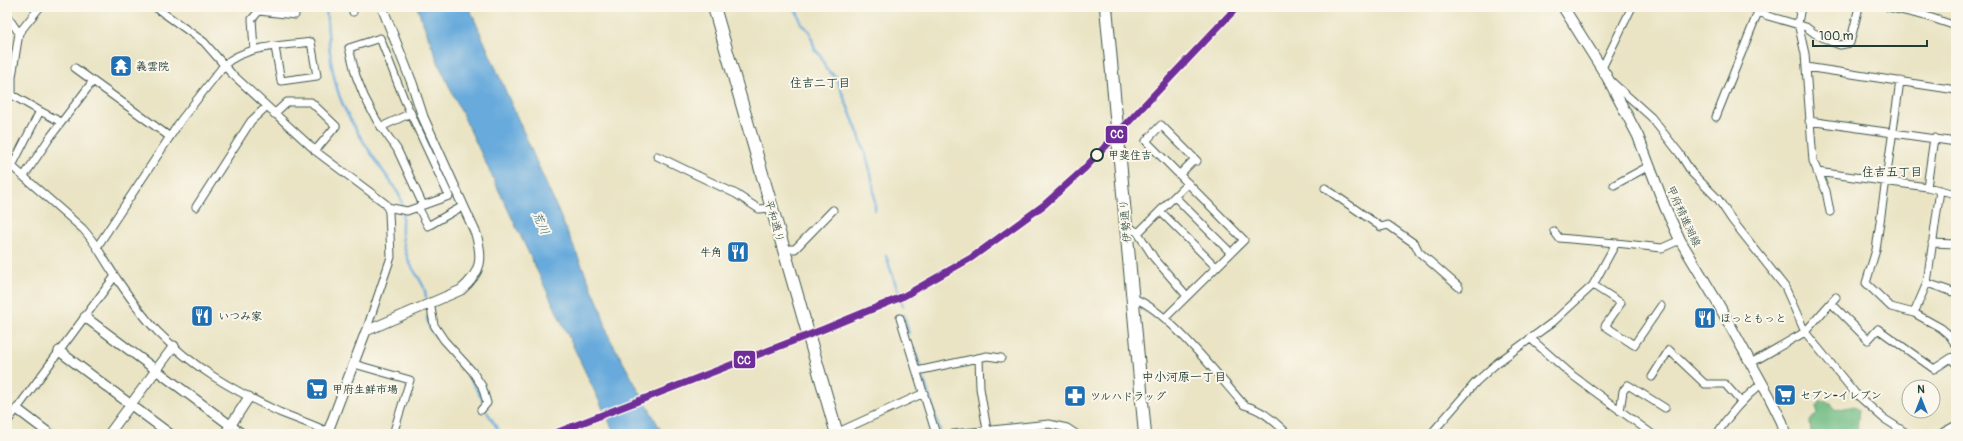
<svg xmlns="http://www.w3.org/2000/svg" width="1963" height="441" font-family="Pangolin,'Klee One',sans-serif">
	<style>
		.forest { fill: #71bc84; stroke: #487c5c }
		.water { fill: #68aadc; stroke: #447488 }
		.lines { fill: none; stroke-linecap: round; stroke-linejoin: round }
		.stream { stroke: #68aadc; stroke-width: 2.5 }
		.minor-casing { stroke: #3d564a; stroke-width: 9 }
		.tertiary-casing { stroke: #3d564a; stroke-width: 11 }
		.secondary-casing { stroke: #3d564a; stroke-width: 12 }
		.primary-casing { stroke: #3d564a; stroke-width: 14 }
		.trunk-casing { stroke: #3d564a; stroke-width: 14 }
		.minor { stroke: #fff; stroke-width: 7 }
		.tertiary { stroke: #fff; stroke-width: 9 }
		.secondary { stroke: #fff; stroke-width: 10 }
		.primary { stroke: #fff; stroke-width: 12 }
		.trunk { stroke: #fff; stroke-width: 12 }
		.rail-1-casing { stroke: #fbf7ec; stroke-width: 10 }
		.rail-1 { stroke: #6f2d98; stroke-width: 7 }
		.stop-dot { fill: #fbf7ec; stroke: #1f3d34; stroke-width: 2 }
		.labels { text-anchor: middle; stroke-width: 4; stroke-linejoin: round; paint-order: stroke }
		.poi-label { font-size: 11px; font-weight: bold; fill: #1f3d34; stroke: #fbf7ec; text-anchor: start }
		.stop-label { font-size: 11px; font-weight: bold; fill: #1f3d34; stroke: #fbf7ec; text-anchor: start }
		.street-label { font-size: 11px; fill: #1f3d34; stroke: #fbf7ec }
		.neighbourhood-label { font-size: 12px; font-weight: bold; fill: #1f3d34; stroke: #fbf7ec }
		.water-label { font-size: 12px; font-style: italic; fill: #355e66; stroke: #fbf7ec }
		.line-badge { stroke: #fbf7ec; stroke-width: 1.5 }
		.badge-label { font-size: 11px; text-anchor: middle; font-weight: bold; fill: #fff }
	</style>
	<rect width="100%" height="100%" fill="#fbf7ec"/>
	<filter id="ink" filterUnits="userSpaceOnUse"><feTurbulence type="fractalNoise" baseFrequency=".025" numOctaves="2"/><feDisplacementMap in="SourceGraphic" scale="8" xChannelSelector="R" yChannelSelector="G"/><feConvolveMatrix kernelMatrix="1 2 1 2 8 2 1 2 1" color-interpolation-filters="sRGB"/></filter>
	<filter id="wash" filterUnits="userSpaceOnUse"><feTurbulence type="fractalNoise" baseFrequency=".012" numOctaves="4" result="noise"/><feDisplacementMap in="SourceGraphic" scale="16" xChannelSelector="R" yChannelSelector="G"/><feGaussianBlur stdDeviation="0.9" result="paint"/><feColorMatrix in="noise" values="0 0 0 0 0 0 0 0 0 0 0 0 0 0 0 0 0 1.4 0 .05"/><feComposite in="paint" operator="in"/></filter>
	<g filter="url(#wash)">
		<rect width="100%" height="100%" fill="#eae4c5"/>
		<!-- forest -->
		<path class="forest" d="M1821,401L1831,403L1835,410L1855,406L1859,410L1857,431L1854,434H1811L1810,421L1817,413V406Z"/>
		<!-- water -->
		<path class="water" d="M417,7H469L600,307L609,337L663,434H615L440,67Z"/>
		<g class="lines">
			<!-- stream -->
			<path class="stream" d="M326,7C329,43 330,85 349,117C358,134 370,152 381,168C388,179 396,187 401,199C404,209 402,217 402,226C401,236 404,247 407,256C411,271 425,281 426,297
				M793,7L798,14L801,23L810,32L815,50L821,56L826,69L836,77C851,118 876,165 875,210
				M886,256L903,306
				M904,315L909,333
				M427,317C430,335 442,342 453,355C464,368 474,384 482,399
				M914,348L920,366
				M922,373L941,434
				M487,412L501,434"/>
		</g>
	</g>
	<g filter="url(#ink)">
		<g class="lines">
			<!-- minor casing -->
			<g class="minor-casing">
				<path id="minor" d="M155,7L204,42L231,73L318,153L386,204L389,212L391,257L366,331
					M352,7L353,12
					M1750,7L1768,16L1806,27L1814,33L1832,42L1840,45L1850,43L1859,7
					M1801,7L1798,23L1805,54L1813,161L1826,191L1830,212
					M1888,7L1926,16L1956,26
					M7,16L19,33L12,77V95L40,111L12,166
					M19,33L40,7
					M254,50L252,19L259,11L295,15
					M1806,67L1956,90
					M75,68L170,137
					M1601,70L1632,7
					M1900,81L1876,250L1866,283L1891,307L1914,313L1941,328L1949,335L1956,345
					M1612,82L1651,117L1680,154L1692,173L1718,199L1732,220L1785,287L1805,332L1855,393L1883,418L1908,434
					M40,111L61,122
					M274,114L287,102H311L336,126L315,151
					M1716,117L1758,12
					M1809,121L1956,142
					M381,127L411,113
					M657,156L736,194L759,209L771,208
					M7,162L83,229C96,243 104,260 115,276C128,295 142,316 158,332C192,367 235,391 279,412C296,419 315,425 332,434
					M1817,172L1927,187L1956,194
					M1180,174L1195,159
					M24,176L51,136L93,81
					M1614,185L1649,166
					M1927,187L1934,138
					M1325,188L1381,227L1388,225L1415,244L1419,252L1459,287
					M1175,197L1231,253
					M196,207L251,121L266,107
					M387,207L407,211L449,196L404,99L380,38L349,48L356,76L364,96L377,121L397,149L423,205
					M418,207L428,226L463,206
					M1160,211L1216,267
					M1126,224L1138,233L1154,258L1187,296
					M1554,231L1559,238L1616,243
					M1138,233L1188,183
					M1932,243L1956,244
					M97,247L181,120L224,65C247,45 282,46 311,42L317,76L281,81L275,47
					M783,249H795L833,210
					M1927,283L1956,293
					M1593,285L1621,303L1605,326L1634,345L1661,306
					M1133,298C1167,309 1219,377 1244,405C1265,411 1272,420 1288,434
					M430,302L434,325L444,340L472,371L482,386L487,403L481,410
					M1831,303L1868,340L1878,329L1934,369L1951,358L1956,357
					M1914,313L1927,283L1940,190
					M900,318L936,434
					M1165,318L1244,240L1146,141L1161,125L1197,161
					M1530,338L1572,375L1652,434
					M979,358L980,388L987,430
					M1951,358L1956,364
					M1751,363L1805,332L1836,297
					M354,364L410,380L393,434
					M917,371L987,356L1001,358
					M1652,377L1669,350L1705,384H1725L1741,402
					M1620,411L1623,391L1628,385L1665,408
					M7,422L115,276
					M836,433L924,393
					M953,434L1049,424L1067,428L1076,434
					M1431,434L1476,382L1497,363L1553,322L1593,285L1616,243L1662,248L1680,240
					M1717,434C1729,414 1744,398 1762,383"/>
			</g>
			<!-- tertiary casing -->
			<g class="tertiary-casing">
				<path id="tertiary" d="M85,317L242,434
					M59,351L170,434
					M17,409L50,434
					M109,434L174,346
					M225,434L249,397
					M327,434L366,331L461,290C482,272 483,258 476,234L423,117L412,83L382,7"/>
			</g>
			<!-- secondary casing -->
			<g class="secondary-casing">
				<path id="secondary" d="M1563,7L1607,77L1638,136L1665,207L1680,240L1716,300L1769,396L1782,422L1785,434"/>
			</g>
			<!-- primary casing -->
			<g class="primary-casing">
				<path id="primary" d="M1106,7L1145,434"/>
			</g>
			<!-- trunk casing -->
			<g class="trunk-casing">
				<path id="trunk" d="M714,7L837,434
					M1945,434L1956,428"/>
			</g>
			<!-- minor -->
			<use href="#minor" class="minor"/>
			<!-- tertiary -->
			<use href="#tertiary" class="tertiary"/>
			<!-- secondary -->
			<use href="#secondary" class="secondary"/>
			<!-- primary -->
			<use href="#primary" class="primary"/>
			<!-- trunk -->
			<use href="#trunk" class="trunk"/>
			<!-- rail-1 casing -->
			<g class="rail-1-casing">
				<path id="rail-1" d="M553,434L824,329L904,296L971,258L1044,205L1084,169L1237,7"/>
			</g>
			<!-- rail-1 -->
			<use href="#rail-1" class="rail-1"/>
		</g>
	</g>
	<!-- icons -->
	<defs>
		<g id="temple-square" transform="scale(1.15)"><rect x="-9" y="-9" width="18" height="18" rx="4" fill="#1f6fb2" stroke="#fbf7ec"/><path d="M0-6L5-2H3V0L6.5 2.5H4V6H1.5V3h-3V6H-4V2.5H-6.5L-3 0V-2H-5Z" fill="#fff"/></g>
		<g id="restaurant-square" transform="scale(1.15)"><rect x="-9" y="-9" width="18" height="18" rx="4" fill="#1f6fb2" stroke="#fbf7ec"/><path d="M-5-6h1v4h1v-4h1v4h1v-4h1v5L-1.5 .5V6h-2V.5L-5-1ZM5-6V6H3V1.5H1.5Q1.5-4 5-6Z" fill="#fff"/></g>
		<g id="supermarket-square" transform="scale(1.15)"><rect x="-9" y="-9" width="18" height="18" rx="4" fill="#1f6fb2" stroke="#fbf7ec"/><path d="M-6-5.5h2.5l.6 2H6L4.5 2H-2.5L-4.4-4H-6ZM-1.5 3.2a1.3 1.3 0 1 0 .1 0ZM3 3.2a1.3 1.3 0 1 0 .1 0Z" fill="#fff"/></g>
		<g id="pharmacy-square" transform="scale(1.15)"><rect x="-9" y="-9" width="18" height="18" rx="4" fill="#1f6fb2" stroke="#fbf7ec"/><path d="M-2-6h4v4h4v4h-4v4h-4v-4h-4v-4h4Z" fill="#fff"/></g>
	</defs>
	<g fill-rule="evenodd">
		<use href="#temple-square" x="121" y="66"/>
		<use href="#restaurant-square" x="738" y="252"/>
		<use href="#restaurant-square" x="202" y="316"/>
		<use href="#restaurant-square" x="1705" y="318"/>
		<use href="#supermarket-square" x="317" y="389"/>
		<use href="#supermarket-square" x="1785" y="395"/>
		<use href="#pharmacy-square" x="1075" y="396"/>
	</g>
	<!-- markers -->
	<circle class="stop-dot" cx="1097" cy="155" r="6"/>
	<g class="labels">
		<!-- poi labels -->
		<g class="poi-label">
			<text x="136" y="70">義雲院</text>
			<text x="722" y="256" text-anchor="end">牛角</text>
			<text x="218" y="320">いつみ家</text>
			<text x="1720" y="322">ほっともっと</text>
			<text x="332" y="393">甲府生鮮市場</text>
			<text x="1800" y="399">セブン-イレブン</text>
			<text x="1090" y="400">ツルハドラッグ</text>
		</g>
		<!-- stop labels -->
		<g class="stop-label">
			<text x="1108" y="159">甲斐住吉</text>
		</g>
		<!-- street labels -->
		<g class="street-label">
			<text transform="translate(1684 216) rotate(65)" y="4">甲府精進湖線</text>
			<text transform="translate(775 221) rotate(74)" y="4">平和通り</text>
			<text transform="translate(1125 221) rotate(-95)" y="4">伊勢通り</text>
		</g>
		<!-- neighbourhood labels -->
		<g class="neighbourhood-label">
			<text x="820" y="87">住吉二丁目</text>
			<text x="1892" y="176">住吉五丁目</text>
			<text x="1184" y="381">中小河原一丁目</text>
		</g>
		<!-- water labels -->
		<g class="water-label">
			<text transform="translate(541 223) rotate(66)" y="4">荒川</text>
		</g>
	</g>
	<g class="line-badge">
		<rect x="1105" y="125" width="23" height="19" rx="4" fill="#6f2d98"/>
		<rect x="733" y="350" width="23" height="19" rx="4" fill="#6f2d98"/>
	</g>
	<g class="badge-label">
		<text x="1117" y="138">CC</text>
		<text x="744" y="364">CC</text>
	</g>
	<!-- margin -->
	<rect width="1963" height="441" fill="none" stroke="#fbf7ec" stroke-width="24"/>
	<!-- north arrow -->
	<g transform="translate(1921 399)"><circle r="19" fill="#fbf7ec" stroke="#a3ada2"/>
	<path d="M0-3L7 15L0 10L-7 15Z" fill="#1f6fb2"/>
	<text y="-6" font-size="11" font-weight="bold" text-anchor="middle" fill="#1f3d34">N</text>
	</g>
	<!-- scale -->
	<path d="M1813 40v6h114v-6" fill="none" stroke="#1f3d34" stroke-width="2"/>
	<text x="1819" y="40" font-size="12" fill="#1f3d34" stroke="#fbf7ec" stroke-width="3" paint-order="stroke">100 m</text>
</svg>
